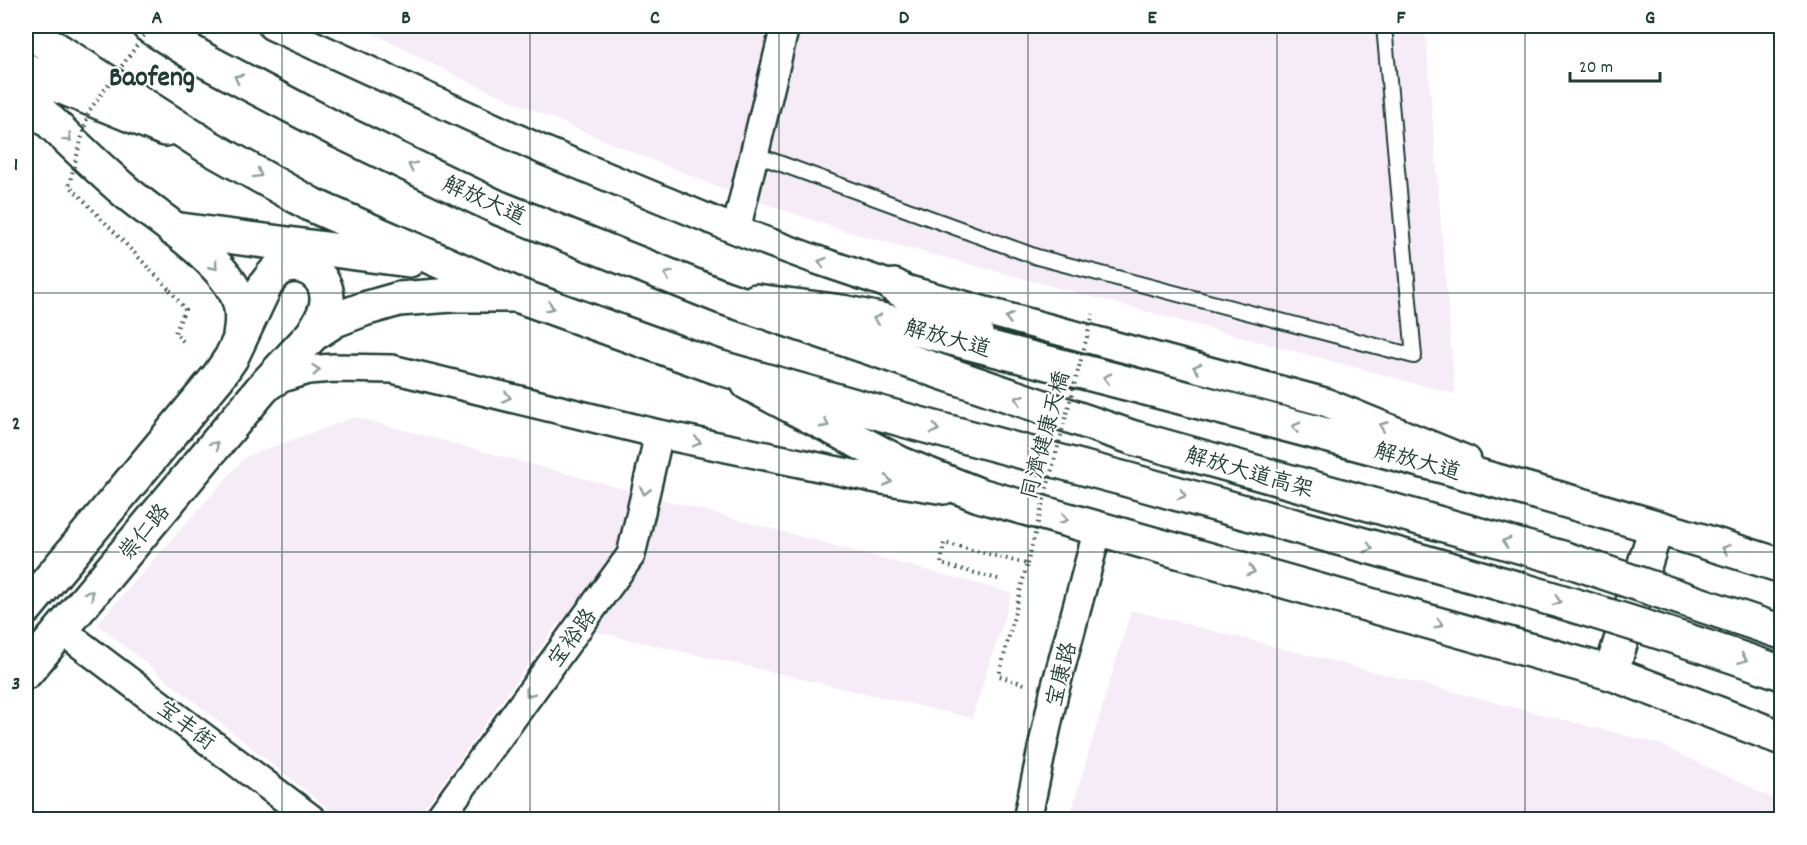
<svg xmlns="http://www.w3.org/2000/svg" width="1807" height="845" font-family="Dekko,'LXGW WenKai TC',sans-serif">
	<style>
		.built { fill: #f6ecf8 }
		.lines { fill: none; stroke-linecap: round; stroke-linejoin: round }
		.service-casing { stroke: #1f3d34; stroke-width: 18 }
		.minor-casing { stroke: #1f3d34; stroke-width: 32 }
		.secondary-casing { stroke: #1f3d34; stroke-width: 38 }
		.primary-casing { stroke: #1f3d34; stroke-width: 38 }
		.path { stroke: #1f3d34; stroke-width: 4; stroke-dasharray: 1.5 4.5; stroke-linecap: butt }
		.service { stroke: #fff; stroke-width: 14 }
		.minor { stroke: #fff; stroke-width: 27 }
		.secondary { stroke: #fff; stroke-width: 33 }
		.primary { stroke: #fff; stroke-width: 33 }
		.primary-bridge-casing { stroke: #1f3d34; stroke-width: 38; stroke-linecap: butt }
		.path-bridge { stroke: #1f3d34; stroke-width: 4; stroke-dasharray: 1.5 4.5; stroke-linecap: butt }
		.primary-bridge { stroke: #fff; stroke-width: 33 }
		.oneway { stroke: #8f9e9a }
		.grid { fill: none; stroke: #1f3d34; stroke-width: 1.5; stroke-opacity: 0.55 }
		.labels { text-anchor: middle; stroke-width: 4.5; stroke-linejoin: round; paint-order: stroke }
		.street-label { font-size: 22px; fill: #1f3d34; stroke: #fff }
		.district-label { font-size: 28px; font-weight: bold; fill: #1f3d34; stroke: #fff }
		.neatline { fill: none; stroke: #1f3d34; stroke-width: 2 }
		.grid-label { font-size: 20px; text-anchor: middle; font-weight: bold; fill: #1f3d34 }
	</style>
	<rect width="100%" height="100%" fill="#fff"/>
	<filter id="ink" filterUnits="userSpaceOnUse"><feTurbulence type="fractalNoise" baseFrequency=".0167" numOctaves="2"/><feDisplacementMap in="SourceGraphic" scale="12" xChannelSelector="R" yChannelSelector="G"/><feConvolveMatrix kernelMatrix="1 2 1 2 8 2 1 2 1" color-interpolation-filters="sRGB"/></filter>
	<g filter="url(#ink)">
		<!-- built -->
		<path class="built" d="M357,26H1425L1455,394L845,231L733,193L591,135L467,81Z
			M355,417L1012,593L972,718L558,623L416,820L341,819L97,624L245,457Z
			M1131,610L1659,744L1781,802V819H1069Z"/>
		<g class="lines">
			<!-- service casing -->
			<g class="service-casing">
				<path id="service" d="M754,154L1037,257L1414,356L1384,26"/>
			</g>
			<!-- minor casing -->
			<g class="minor-casing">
				<path id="minor" d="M272,26L545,151L736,230L814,259L894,286L1000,315L1325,402L1467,460
					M736,230L785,26
					M265,388L282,378L308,370L334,368L392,369L659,434L882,480L944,490
					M60,629L313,820
					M438,820L631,555L659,434
					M1027,820L1054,693L1098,529"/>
			</g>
			<!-- secondary casing -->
			<g class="secondary-casing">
				<path id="secondary" d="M26,70L52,83L165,129
					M26,98C59,130 91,162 126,192C161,221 212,251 235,291C243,305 243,319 240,335
					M894,286L976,333
					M756,301L842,312L894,323C1191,401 1489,472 1782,566
					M748,383L901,464L979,495L1611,673L1782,738
					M26,608L218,377L231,358L266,284C270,279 273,274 278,270C301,256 328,275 327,300C327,313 319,324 312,335
					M26,672L261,390L312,335L335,320L364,309L399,299L452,295H517"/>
			</g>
			<!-- primary casing -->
			<g class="primary-casing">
				<path id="primary" d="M149,26L206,61L339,131L499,208L722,297L1134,438
					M26,30L207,146L312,205L517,295L717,367L915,423L1125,479
					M173,229L409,260
					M1611,673L1656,528"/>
			</g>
			<!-- path -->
			<path class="path" d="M170,290L185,309L175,333L184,342
				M998,579L941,564L944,543L1027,564L999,676L1028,685"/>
			<!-- service -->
			<use href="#service" class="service"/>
			<!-- minor -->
			<use href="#minor" class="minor"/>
			<!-- secondary -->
			<use href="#secondary" class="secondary"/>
			<!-- primary -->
			<use href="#primary" class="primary"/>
			<!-- primary-bridge casing -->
			<g class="primary-bridge-casing">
				<path id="primary-bridge" d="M1134,438L1562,558L1782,632
					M1125,479C1345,541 1567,597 1782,673"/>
			</g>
			<!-- path-bridge -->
			<path class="path-bridge" d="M151,26L89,111L69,185L170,290
				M1027,564L1093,314"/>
			<!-- primary-bridge -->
			<use href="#primary-bridge" class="primary-bridge"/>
		</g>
		<!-- one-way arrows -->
		<defs><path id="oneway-chevron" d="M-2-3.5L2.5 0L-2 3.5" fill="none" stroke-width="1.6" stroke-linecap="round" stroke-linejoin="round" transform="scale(1.5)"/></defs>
		<g class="oneway">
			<use href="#oneway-chevron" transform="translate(238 78) rotate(-152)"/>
			<use href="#oneway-chevron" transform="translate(68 138) rotate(44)"/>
			<use href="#oneway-chevron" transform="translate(412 166) rotate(-154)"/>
			<use href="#oneway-chevron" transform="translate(258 174) rotate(29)"/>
			<use href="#oneway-chevron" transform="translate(822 262) rotate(-161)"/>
			<use href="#oneway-chevron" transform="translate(214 266) rotate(48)"/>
			<use href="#oneway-chevron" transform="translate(668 275) rotate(-158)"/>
			<use href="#oneway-chevron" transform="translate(550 307) rotate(20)"/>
			<use href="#oneway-chevron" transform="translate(1009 318) rotate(-165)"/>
			<use href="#oneway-chevron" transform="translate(877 319) rotate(-168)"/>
			<use href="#oneway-chevron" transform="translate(1197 368) rotate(-165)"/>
			<use href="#oneway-chevron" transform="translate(316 370) rotate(-6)"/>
			<use href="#oneway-chevron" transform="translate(1107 378) rotate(-165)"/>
			<use href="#oneway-chevron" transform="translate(507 397) rotate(14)"/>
			<use href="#oneway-chevron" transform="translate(1019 399) rotate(-161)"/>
			<use href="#oneway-chevron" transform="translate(825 424) rotate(28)"/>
			<use href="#oneway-chevron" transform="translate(1383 426) rotate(-158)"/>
			<use href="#oneway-chevron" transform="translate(1296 427) rotate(-165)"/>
			<use href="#oneway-chevron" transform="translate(935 429) rotate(15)"/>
			<use href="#oneway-chevron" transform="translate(697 442) rotate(12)"/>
			<use href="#oneway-chevron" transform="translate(215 445) rotate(-50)"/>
			<use href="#oneway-chevron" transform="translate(888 481) rotate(9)"/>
			<use href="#oneway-chevron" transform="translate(645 491) rotate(103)"/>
			<use href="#oneway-chevron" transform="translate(1182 495) rotate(16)"/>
			<use href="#oneway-chevron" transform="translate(1064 519) rotate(16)"/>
			<use href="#oneway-chevron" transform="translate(1506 542) rotate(-164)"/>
			<use href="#oneway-chevron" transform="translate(1369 548) rotate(16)"/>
			<use href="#oneway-chevron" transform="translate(1726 549) rotate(-163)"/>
			<use href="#oneway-chevron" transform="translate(1251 571) rotate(16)"/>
			<use href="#oneway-chevron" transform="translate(90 594) rotate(-50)"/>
			<use href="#oneway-chevron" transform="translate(1557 601) rotate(17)"/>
			<use href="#oneway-chevron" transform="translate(1439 624) rotate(16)"/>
			<use href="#oneway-chevron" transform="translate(1743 659) rotate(20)"/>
			<use href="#oneway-chevron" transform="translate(529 693) rotate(126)"/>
		</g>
	</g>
	<!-- grid -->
	<path class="grid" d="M282,26V820M530,26V820M779,26V820M1028,26V820M1277,26V820M1525,26V820M26,293H1782M26,552H1782"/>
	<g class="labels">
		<!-- street labels -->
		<g class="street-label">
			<text transform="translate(485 199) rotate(24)" y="8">解放大道</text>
			<text transform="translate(948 337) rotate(15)" y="8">解放大道</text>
			<text transform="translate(1044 435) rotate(-75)" y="8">同濟健康天橋</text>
			<text transform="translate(1418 460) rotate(15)" y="8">解放大道</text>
			<text transform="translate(1250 471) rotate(16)" y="8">解放大道高架</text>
			<text transform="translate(143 531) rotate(-50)" y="8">崇仁路</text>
			<text transform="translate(571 637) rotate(-54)" y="8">宝裕路</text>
			<text transform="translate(1060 674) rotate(-76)" y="8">宝康路</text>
			<text transform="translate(187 724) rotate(37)" y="8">宝丰街</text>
		</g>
		<!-- district labels -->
		<g class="district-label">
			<text x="152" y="85">Baofeng</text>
		</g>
	</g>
	<!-- margin -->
	<rect width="1807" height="845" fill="none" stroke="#fff" stroke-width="66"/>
	<!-- scale -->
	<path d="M1570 72v9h90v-9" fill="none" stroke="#1f3d34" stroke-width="3"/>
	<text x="1579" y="72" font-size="18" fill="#1f3d34" stroke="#ffffff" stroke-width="4.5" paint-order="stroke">20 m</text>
	<rect x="33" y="33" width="1741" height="779" class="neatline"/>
	<g class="grid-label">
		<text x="157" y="23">A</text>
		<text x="406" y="23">B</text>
		<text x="655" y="23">C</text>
		<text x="904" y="23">D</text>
		<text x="1152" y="23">E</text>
		<text x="1401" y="23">F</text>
		<text x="1650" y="23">G</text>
		<text x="16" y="170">1</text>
		<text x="16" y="429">2</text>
		<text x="16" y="689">3</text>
	</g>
</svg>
